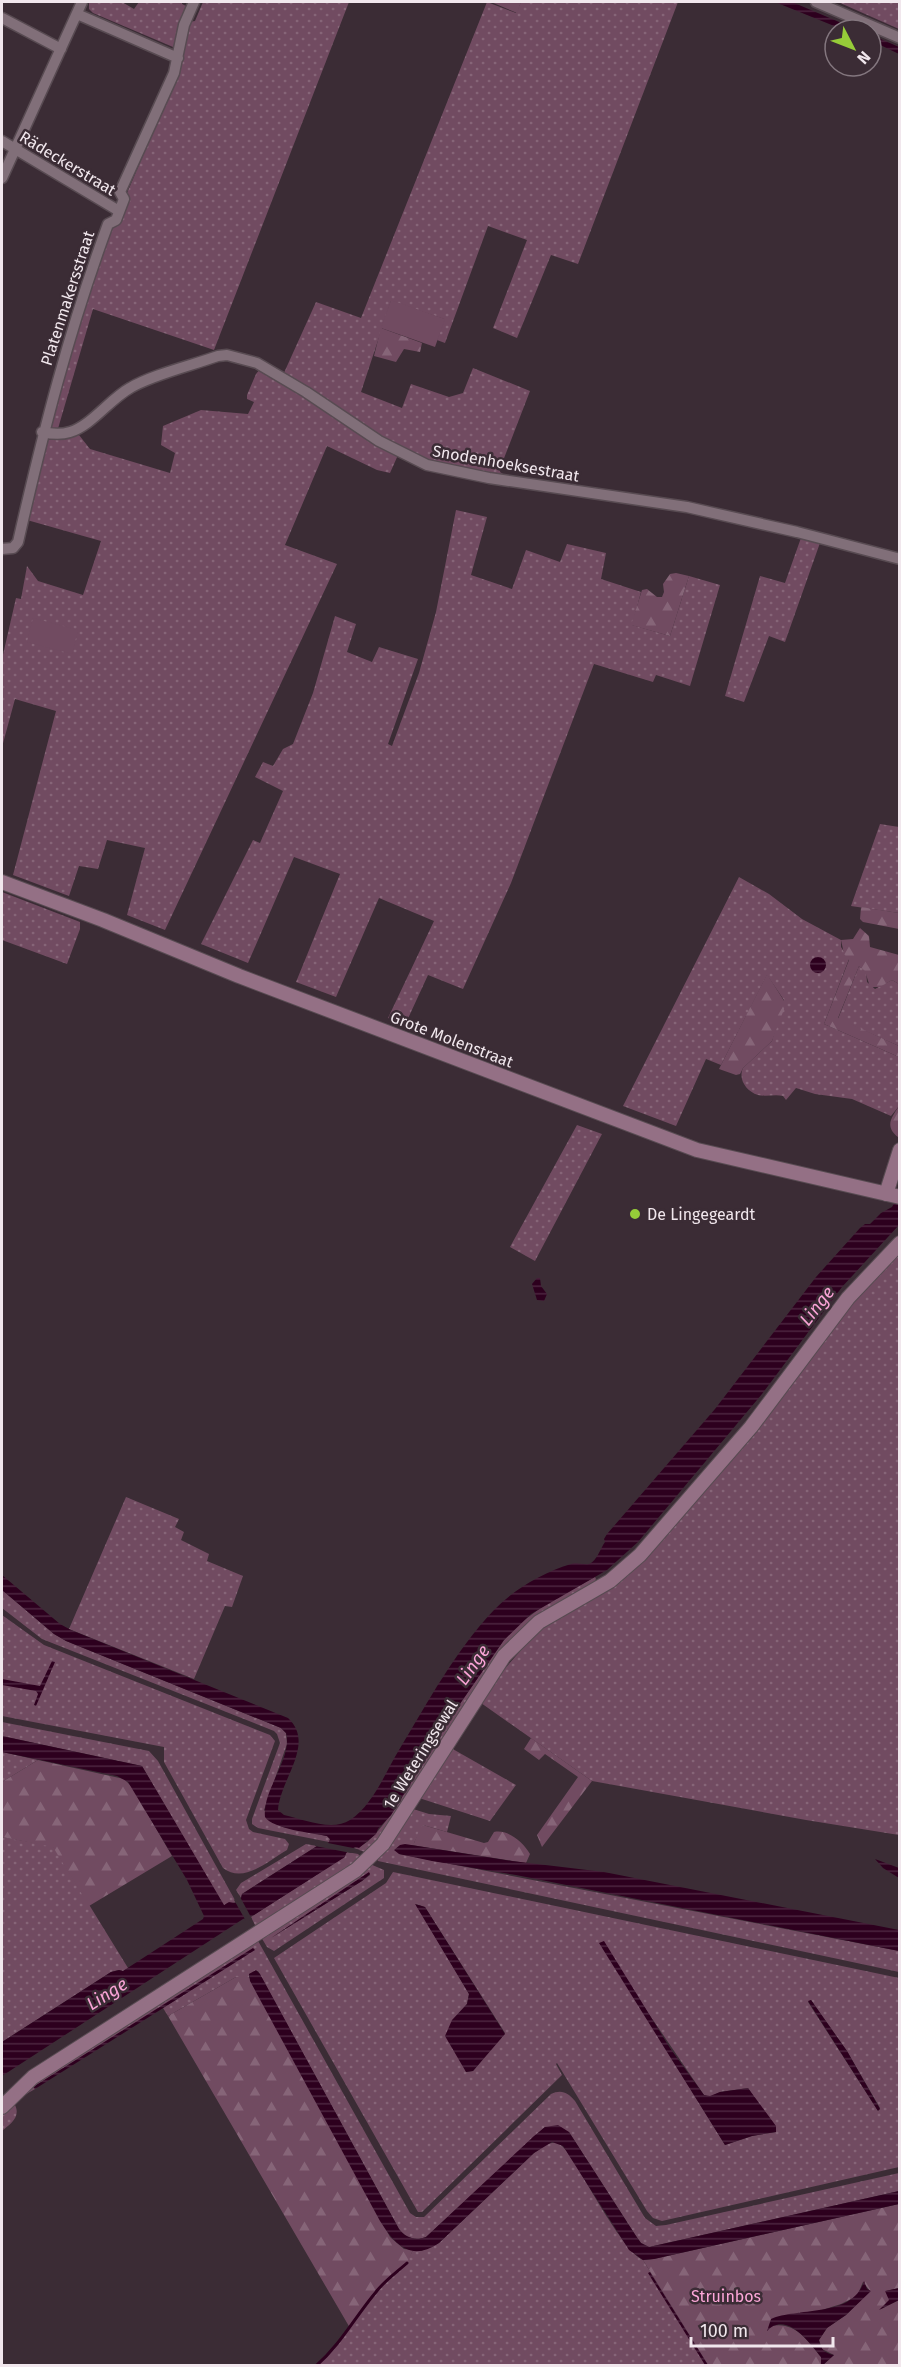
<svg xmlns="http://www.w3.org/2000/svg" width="901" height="2367" font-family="'Fira Sans',sans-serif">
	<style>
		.green { fill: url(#green-dots); fill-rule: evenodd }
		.forest { fill: url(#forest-firs) }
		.pitch { fill: #714b61 }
		.water { fill: url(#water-rules) }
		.pier { fill: #3b2c35 }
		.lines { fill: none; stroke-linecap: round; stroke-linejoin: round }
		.stream { stroke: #2d001e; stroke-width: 3 }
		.street-casing { stroke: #584b52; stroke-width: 13 }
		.secondary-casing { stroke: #584b52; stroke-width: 16 }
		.street { stroke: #816f79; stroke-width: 10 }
		.secondary { stroke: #947085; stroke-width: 14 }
		.poi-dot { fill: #96cc39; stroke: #3b2c35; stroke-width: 2 }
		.labels { text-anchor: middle; stroke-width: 5; stroke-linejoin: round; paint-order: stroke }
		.street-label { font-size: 16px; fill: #f1e7ed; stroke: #3b2c35 }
		.poi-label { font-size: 16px; fill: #f1e7ed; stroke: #3b2c35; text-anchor: start }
		.park-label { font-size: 16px; fill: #fda7d9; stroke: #3b2c35 }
		.water-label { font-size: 18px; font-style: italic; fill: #f9a3d6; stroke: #3b2c35 }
	</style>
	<defs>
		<pattern id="green-dots" width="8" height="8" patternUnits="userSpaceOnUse" patternTransform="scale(1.5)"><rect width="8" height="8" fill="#714b61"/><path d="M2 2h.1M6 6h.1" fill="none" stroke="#866578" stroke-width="1.8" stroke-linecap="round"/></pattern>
		<pattern id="forest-firs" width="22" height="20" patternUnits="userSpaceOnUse" patternTransform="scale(1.5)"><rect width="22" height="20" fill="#714b61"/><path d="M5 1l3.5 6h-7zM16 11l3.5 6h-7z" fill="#866578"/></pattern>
		<pattern id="water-rules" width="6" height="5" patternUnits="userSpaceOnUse" patternTransform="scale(1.5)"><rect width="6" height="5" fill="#2d001e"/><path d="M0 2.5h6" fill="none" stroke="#4c253f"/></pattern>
	</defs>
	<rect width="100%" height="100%" fill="#3b2c35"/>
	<!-- green -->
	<path class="green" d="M89,2H122L134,9L139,2H182V4L188,7L173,47L93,13L89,9Z
		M203,2H349L214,350L93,309L57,432L50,429L49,423L96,266L181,66L189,22L195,21Z
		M487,2L516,13L521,2H678L578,264L551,255L517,338L493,328L527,240L488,226L445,343L437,340L444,319L391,301L361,392L402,408L411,384L449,397L463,393L473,368L530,391L501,466L500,472L503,474C418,472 351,419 283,375L316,302L361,318Z
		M838,2H899V29Z
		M260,369L398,455L390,473L377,470L327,446L285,545L337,564L165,930L127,915L145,848L107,840L98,869L79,866L69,896L13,875L56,711L15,699L2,747V659L16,598L21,599L27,566L38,581L83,595L101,541L27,520L46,440L79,435L90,449L170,473L175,453L161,445L163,426L201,410L248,414L254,402L247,399V395L256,374Z
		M456,510L487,517L471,575L512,589L526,550L560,562L567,544L606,553L601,579L641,592L632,625L670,636L689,576L720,585L690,686L656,675L653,682L594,664L511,883L463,989L428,975L405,1025L388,1018L434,921L379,898L336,997L296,982L340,874L294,857L248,963L201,944L253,840L260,843L283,791L255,777L263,762L273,766L283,749L293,744L313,693L335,616L356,624L347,652L372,662L379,647L418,659L388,744L392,746L419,673L436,612Z
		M802,535L821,540L785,642L769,636L744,702L725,696L760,576L785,583Z
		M880,824L899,827V913L851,906Z
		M739,877L769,894L802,919L841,940V947L849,959L824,1024L899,1057V1106L891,1116L852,1099L815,1094L796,1088L786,1100L783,1096C775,1094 766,1097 758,1095C746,1091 738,1079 743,1068L772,1041L784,1000L767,975L721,1065L706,1059L676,1126L623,1106Z
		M2,892L80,922V929L67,964L2,940Z
		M859,966L866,971L867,982L875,989L892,980L899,984V1046L838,1019Z
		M577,1125L602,1134L535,1261L510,1247Z
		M899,1254V1835L806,1820L592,1781L481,1703L502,1672L535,1634L557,1616L631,1572L842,1312Z
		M126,1497L179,1519L175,1527L184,1532L181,1540L209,1554L207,1561L243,1576L232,1607L225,1606L194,1679L69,1629Z
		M595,1577L596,1579L591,1587L526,1626L402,1808L368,1853L353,1848C370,1846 380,1827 391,1815L455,1711L504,1640L519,1624L546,1604Z
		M2,1590L54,1634L66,1641L281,1728L286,1733L287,1744L264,1810L276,1824L283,1827L327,1836L330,1839L329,1842L258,1828L252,1824V1819L280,1743L277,1734L274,1731L42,1639L2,1608Z
		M2,1615L44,1645L270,1735L275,1741L246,1820L249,1829L253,1832L285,1839L289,1844L287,1850C268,1861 244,1884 223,1868L164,1762V1747L2,1716Z
		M2,1722L149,1751L158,1761L236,1902L224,1906L222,1903L142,1766L2,1736Z
		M451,1748L516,1785L490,1821L419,1798Z
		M2,1752L38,1760L2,1782Z
		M413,1809L429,1814L451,1816L447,1832L423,1825L414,1843L399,1854L899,1951V1972L378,1861L377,1858Z
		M2,1837L53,1846L128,1968L123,1971L119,1970L111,1972L2,2042Z
		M306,1844L317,1846L242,1894L241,1898L236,1890L241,1883Z
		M347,1852L358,1854L362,1858L256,1927L251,1917L344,1857Z
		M370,1864L384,1870V1878L274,1951L267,1947L261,1937ZM369,1873L370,1875L362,1881L271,1938Z
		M393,1872L899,1978V2167L662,2221L653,2218L647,2211L557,2063L556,2064L562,2075L422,2212H418L274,1958L386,1883ZM416,1904L425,1907L505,2033L473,2071L466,2072L453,2020L467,2004L469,1994ZM600,1942L704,2095L710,2097L720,2092L748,2088L776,2132L752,2136L725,2145ZM811,2000L847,2051L880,2108L878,2111L808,2002Z
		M257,1939L410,2213L416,2217H424L551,2094C562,2089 568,2093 575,2101L645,2218L656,2226L666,2225L899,2173V2191L649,2247L641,2243L636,2236L569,2132L545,2127L426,2237C415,2241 406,2238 399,2229L258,1971L249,1974V1977H236L168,2016L163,2008L254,1950L34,2087L35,2089L23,2096L25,2089Z
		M10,2105H15C21,2117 10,2124 2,2131V2114Z
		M557,2142C565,2147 570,2156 575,2164C588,2184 624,2252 643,2260L708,2365L316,2366C341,2344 356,2317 375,2292C388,2276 404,2270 413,2250L421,2251L439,2243L534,2153L547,2144Z"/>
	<!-- forest -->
	<path class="forest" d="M381,328L422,343L420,352L404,349L396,362L374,356Z
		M676,573L689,576L670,636L631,625L642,590L647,589L657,597H662L664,592L663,584L670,574Z
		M861,907L899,913V929L863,922L860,919Z
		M860,928L869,936L870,947L899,955V984L892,980L880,987H870L865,971L859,966L838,1018L899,1046V1057L824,1024L849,960L844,954L841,940L853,939Z
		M767,974L786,1004L772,1041L743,1068L740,1074L736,1075L719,1069Z
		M899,1106L898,1137C884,1126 892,1117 899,1106Z
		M531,1738L592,1781L542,1847L537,1835L578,1777L545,1754L539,1760L524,1749Z
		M38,1760L124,1779L132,1787L172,1856L89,1906L53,1847L2,1837V1782Z
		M423,1825L484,1843L488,1842L494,1832C508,1829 523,1842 530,1854L526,1863L405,1844L414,1843L420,1828Z
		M236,1977H249L390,2237L404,2249L413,2250L407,2263L377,2290L350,2328L168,2016Z
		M899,2204V2288L886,2291L890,2300L881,2309L899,2300V2365H823L834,2355L822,2349L819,2340L827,2328L846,2315L870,2291L863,2282L857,2296L841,2304L771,2326C795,2321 807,2340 821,2357V2365H708L643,2260L654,2259Z"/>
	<!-- pitch -->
	<path class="pitch" d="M491,2H521L517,13Z
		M391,300L445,319L435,347L381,328Z
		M33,618L78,630L72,654L27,642Z"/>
	<!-- water -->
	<path class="water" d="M775,2H792L858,30H844Z
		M876,37L899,47V54L874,42Z
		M810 965a8 8 0 1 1 16 0a8 8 0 1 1-16 0Z
		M899,1194V1225L842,1287L762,1394L638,1542L607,1570L531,1614L504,1640L455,1711L391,1815L378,1829L376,1834L359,1848L355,1847L346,1853L345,1857L254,1915L243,1919L2,2076V2042L111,1972L119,1970L123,1971L203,1919L204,1916L187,1880L128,1782L117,1776L2,1752V1736L142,1766L224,1905L229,1902L235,1903L241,1898L242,1894L317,1846L322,1847L329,1842L330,1839L327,1836C312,1833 273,1829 265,1817C262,1790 293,1758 286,1733L281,1728L66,1641L54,1634L2,1590V1575L60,1624L71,1630L288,1718C316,1744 280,1779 278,1810L284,1815C303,1819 332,1832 350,1820C373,1805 385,1773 399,1750C428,1702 455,1651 494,1610C516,1588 542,1573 571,1564C576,1562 583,1565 589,1564C597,1561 600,1549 605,1542L604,1539L607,1534L715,1409L816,1277L860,1228L865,1224H870L881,1213L892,1207Z
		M537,1278H540L541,1286L547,1294L544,1301L537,1300L532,1284Z
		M52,1661L55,1662L36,1706L34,1705L38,1694L36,1691L2,1685V1679L40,1686Z
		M405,1844L512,1861L604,1872L899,1930V1951L516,1875L432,1861L399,1854L394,1850L400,1845Z
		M875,1859L899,1868V1878L883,1868Z
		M369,1872L370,1874L362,1881L271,1938Z
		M415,1904L425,1907L505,2034L473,2071L466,2072L445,2036L452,2020L467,2004L469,1994Z
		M604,1941L670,2048L704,2095L710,2096L720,2092L748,2088L776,2126V2132L752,2136L725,2145L599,1943Z
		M253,1948L255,1950L35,2089L33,2087Z
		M256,1970L260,1974L399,2229C406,2238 415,2241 426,2237L534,2136L545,2127L558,2125L569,2132L636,2236L641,2243L649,2247L899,2191V2204L654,2259L643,2260L629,2250L563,2146L552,2142L534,2153L439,2243C411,2262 395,2245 380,2221L250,1981L249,1974Z
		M811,2000L847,2051L880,2109L878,2111L808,2001Z
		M650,2272L708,2365H705L648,2273Z
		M864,2281L867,2289L871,2291L846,2315L827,2328L819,2340C821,2349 824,2353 834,2355L823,2365H821V2357C810,2343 786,2310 767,2331L771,2319C798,2307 853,2318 864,2281Z
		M899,2288V2300L879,2310L889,2300L885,2291Z"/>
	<!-- pier -->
	<path class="pier" d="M323,1842L353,1848L360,1850L351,1853L315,1846L316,1843Z
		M239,1895L252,1919L249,1921H246L234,1900Z"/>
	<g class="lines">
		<!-- stream -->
		<path class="stream" d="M316,2366C341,2344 355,2317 376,2292C384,2281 397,2272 407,2263"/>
		<!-- street casing -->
		<g class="street-casing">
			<path id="street" d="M816,2L900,38
				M77,14L178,58
				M2,18L61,49
				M2,141L119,211
				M2,178L82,2
				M42,432C51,434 61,435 70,432C91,426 110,399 130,388C151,375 193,365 218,356L227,355L257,363L306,392L379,441L427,465L489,478L687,507L797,532L900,559
				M2,549L13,548L18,542C43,432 69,330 108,224L116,220L124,199L120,192L174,73L184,25L194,2"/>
		</g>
		<!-- secondary casing -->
		<g class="secondary-casing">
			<path id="secondary" d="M2,882L103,920L239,976L697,1150L900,1197
				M886,1194L900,1150
				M2,2107L33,2077L356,1870L383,1844L504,1656L539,1622L610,1581L640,1555L751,1427L848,1298L900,1243"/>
		</g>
		<!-- street -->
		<use href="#street" class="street"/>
		<!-- secondary -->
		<use href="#secondary" class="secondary"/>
	</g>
	<!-- markers -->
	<circle class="poi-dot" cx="635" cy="1214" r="6"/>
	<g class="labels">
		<!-- street labels -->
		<g class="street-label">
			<text transform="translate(68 163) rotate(31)" y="6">Rädeckerstraat</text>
			<text transform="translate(67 298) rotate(-72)" y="6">Platenmakersstraat</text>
			<text transform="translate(506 463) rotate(10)" y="6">Snodenhoeksestraat</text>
			<text transform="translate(452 1039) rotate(21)" y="6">Grote Molenstraat</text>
			<text transform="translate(420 1754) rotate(-58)" y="6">1e Weteringsewal</text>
		</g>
		<!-- poi labels -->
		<g class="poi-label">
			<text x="647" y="1220">De Lingegeardt</text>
		</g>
		<!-- park labels -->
		<g class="park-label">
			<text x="726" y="2302">Struinbos</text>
		</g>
		<!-- water labels -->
		<g class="water-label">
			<text transform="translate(817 1306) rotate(-52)" y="6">Linge</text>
			<text transform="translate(473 1665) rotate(-55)" y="6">Linge</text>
			<text transform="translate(107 1994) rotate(-32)" y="6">Linge</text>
		</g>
	</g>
	<!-- border -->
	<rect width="901" height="2367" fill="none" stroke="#f1e7ed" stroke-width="6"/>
	<!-- north arrow -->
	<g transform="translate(853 48) rotate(132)"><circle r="28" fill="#3b2c35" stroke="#84777f" stroke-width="1.5"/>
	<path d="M0-4.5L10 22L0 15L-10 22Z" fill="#96cc39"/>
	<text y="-9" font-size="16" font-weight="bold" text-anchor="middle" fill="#f1e7ed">N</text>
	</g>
	<!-- scale -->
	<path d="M691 2337v9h142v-9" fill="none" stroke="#f1e7ed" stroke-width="3"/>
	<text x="700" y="2337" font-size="18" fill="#f1e7ed" stroke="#3b2c35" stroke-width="4.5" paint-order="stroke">100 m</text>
</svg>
